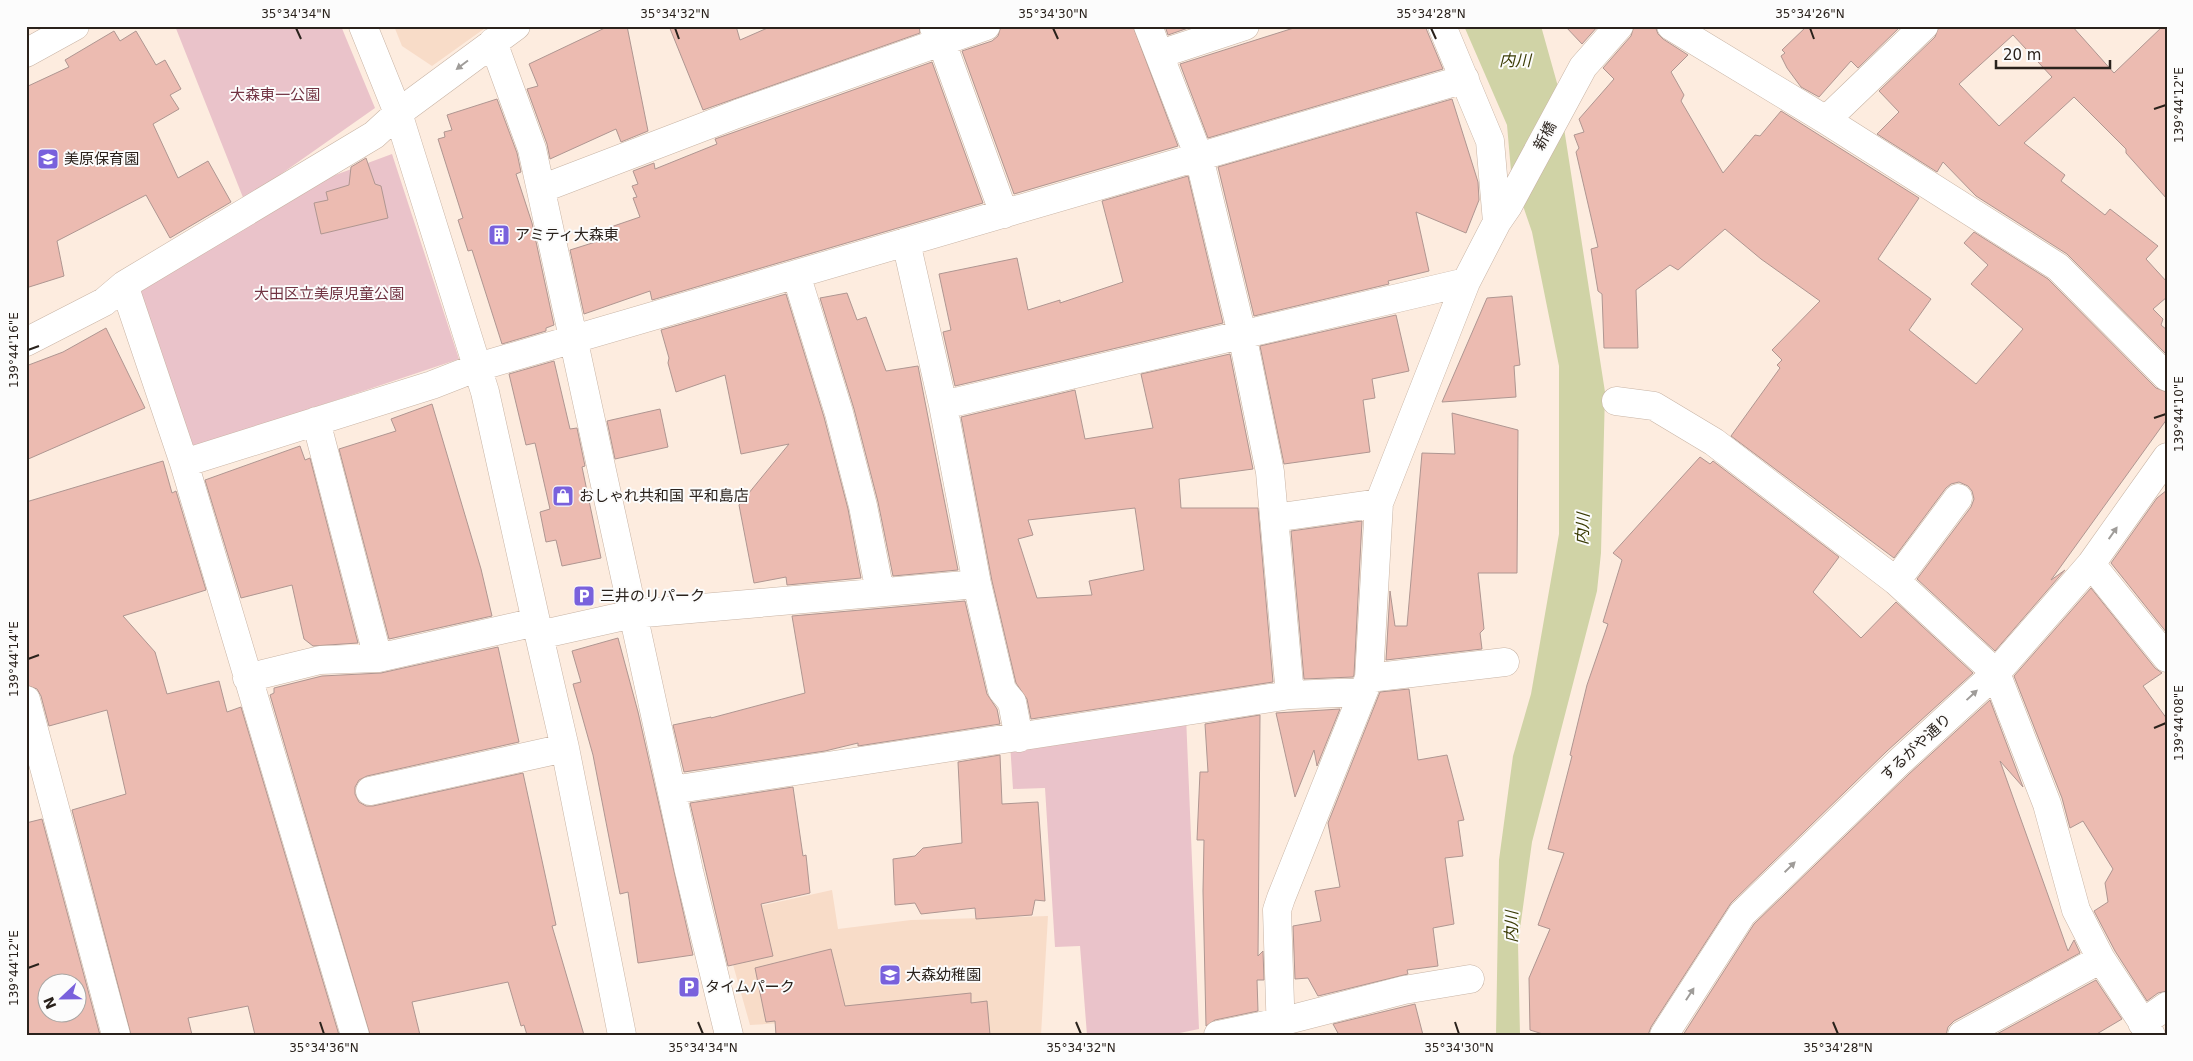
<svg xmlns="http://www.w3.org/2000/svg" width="2193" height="1061" font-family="'DejaVu Sans','Noto Sans JP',sans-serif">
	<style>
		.built { fill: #f8dcc8 }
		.green { fill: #eac3ca }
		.water { fill: #d0d3a6 }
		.building { fill: #ecbbb1; stroke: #af9691; fill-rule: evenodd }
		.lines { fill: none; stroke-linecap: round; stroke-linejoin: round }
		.minor-casing { stroke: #c8b4a5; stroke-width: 29 }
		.minor { stroke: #fff; stroke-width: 28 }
		.oneway { fill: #9f9c99 }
		.ticks { fill: none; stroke: #2a221c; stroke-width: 2 }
		.labels { text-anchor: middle; stroke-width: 4; stroke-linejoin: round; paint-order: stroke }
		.park-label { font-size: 15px; fill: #713342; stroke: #fcfcfc }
		.street-label { font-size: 15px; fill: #2a221c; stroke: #fcfcfc }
		.poi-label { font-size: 15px; fill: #2a221c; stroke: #fcfcfc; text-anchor: start }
		.water-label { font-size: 16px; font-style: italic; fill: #3a3b04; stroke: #fcfcfc }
		.neatline { fill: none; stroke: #2a221c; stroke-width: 2 }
		.ticks-label { font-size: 12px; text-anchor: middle; fill: #2a221c }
	</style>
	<rect width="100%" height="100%" fill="#fdecdf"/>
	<!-- built -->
	<path class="built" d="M394,26H488L432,66L402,46Z
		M832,890L838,929L911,920L1048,916L1041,1035H818L815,1021L750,1025L719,915Z"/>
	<!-- green -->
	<path class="green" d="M175,26H341L375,108L244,200Z
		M392,154L459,359L187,450L135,295L311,184Z
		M1186,716L1199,1029L1170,1035H1087L1080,946L1055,947L1045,788L1013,789L1010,743Z"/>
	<!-- water -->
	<path class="water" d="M1464,26H1541L1557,83L1605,392L1601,553L1597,591L1532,842L1518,943L1520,1035H1496L1499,860L1513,756L1531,694L1559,534V366L1532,232L1511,171L1507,125Z"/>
	<!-- building -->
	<path class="building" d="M609,26H627L648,131L621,142L616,129L550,159L547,144L527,89L538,86L529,64Z
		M669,26H736L740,40L772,26H919L920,33L703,110Z
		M1001,26H1133L1178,146L1014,194L962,51L992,41L998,36Z
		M1165,26H1194L1168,35Z
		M1300,26H1425L1443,69L1208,138L1180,64Z
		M1565,26H1598L1582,44Z
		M1634,26H1655L1658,34L1663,39L1688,55L1671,72L1684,95L1681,101L1723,173L1755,135L1760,136L1781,111L1919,198L1878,259L1931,299L1909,330L1976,384L2023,329L1971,284L1988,265L1964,243L1974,232L2048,279L2156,388L2167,392V419L2051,580L2065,570L1995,651L1917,579L1971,507L1974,499L1972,491L1968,486L1959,482L1951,484L1946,488L1894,558L1731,436L1780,368L1777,365L1782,360L1772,350L1820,301L1761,259L1725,229L1678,270L1670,265L1636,290L1638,348H1604L1602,294L1598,291L1591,249L1598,247L1576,152L1579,148L1574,135L1584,132L1579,119L1614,79L1603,68L1631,36Z
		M1807,26H1901L1858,68L1851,61L1819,97L1801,87L1787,68L1781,56L1785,53L1782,50Z
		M1939,26H2072L2114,73L2163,26H2167V199L2126,153V149L2074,97L2024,143L2065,175L2061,181L2105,215L2110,209L2158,246L2146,259L2167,282V297L2153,309L2163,319L2161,325L2167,330V355L2067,254L1976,196L1943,162L1937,172L1877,134L1899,112L1879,91L1935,37ZM2013,35L2052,77L1999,126L1959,84Z
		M114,31L120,41L136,31L156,65L165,60L181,89L170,95L179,109L153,124L178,178L208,161L231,202L170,238L146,195L57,241L64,276L26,288V87L69,67L65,60Z
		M932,62L983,203L652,300L650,291L584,314L570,250L605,239L602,230L640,217L633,198L637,197L632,186L638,184L633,171L654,163L655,169L717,144L715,139Z
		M497,99L517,153L521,172L516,174L532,223L554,325L546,328V331L502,344L472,250L468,251L458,220L463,218L438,139L445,137L444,132L452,130L447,115Z
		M1452,99L1478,182L1479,200L1466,233L1416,212L1429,271L1388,281L1389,284L1254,316L1218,167Z
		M366,158L375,184L381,186L388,218L321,234L314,203L328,200L326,192L349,185L351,167Z
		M1188,176L1223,323L955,386L943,332L951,330L939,274L1017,258L1028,310L1060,300V303L1123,282L1102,201Z
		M847,293L857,320L866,317L886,371L918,366L958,570L893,576L878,502L854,409L820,298Z
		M786,294L824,417L848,509L861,578L787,585L786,577L754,583L739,505L789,444L741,454L725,375L676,392L668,363L669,358L661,330Z
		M1512,296L1520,365L1514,366L1516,397L1442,402L1487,298Z
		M1396,315L1409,371L1372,379L1375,398L1363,400L1370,452L1284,464L1260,346Z
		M106,328L145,408L26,460V366L63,352Z
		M1230,354L1253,469L1179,479L1181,508H1258L1273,682L1031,719L1027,699L1016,683L992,581L961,417L1075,390L1085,439L1153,428L1141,374ZM1135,508L1144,570L1089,581L1092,595L1037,598L1018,539L1033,535L1028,520Z
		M554,361L570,429L577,428L585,466L582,467L601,558L562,566L556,540L546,542L540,512L550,509L535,443L526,445L509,374Z
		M432,404L481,569L492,616L389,639L339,449L396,431L391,419Z
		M660,409L668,447L615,459L607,421Z
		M1452,413L1518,430L1517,573H1478L1484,629L1480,633L1482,649L1386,660L1390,591L1395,626H1407L1422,453L1455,454Z
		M300,446L305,460L310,458L358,643L313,646L304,639L292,585L241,598L205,480Z
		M1700,457L1710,464L1713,461L1839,557L1813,592L1861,638L1896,602L1973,673L1887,751L1731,903L1651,1027L1648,1035H1546L1530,1030L1529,978L1550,929L1538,925L1564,853L1548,849L1572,756L1570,755L1587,685L1608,624L1603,622L1622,560L1613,553Z
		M163,461L172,493L176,491L206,590L123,616L155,652L167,694L219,681L227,712L241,707L339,1035H255L248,1006L188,1018L192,1035H131L72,810L126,794L107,710L49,726L41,696L37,689L26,685V502Z
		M2167,490V633L2111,563L2157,498Z
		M1362,521L1354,675L1353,677L1304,679L1291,531Z
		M2091,588L2155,668L2162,673L2143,686L2167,719V991L2158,993L2147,1001L2115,951L2094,911L2108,902L2105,883L2113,869L2083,821L2070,828L2062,798L2014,676Z
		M965,601L987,694L997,709L1000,724L858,746V743L825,751L684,772L673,725L711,717V718L805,693L792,616Z
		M618,638L638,712L693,955L638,963L628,892L620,894L593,755L573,684L581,682L572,651Z
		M498,647L519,742L367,776L359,780L355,787V794L359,802L366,806H373L523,773L556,925L552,926L584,1035H527L524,1025L521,1026L508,982L412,1002L420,1035H370L270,695L274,693V688L322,676L381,673Z
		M1409,689L1418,760L1447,755L1464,820L1458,821L1463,856L1445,858L1454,924L1433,928L1438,966L1407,970L1408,974L1318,996L1308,978L1295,979L1293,926L1321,921L1315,891L1340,887L1328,823L1380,692Z
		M1990,700L2023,787L2000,761L2068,951L2074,940L2080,953L1954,1021L1948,1027L1946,1035H1683L1754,924L1909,774Z
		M1340,709L1317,766L1314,750L1295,797L1276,713Z
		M1260,715L1258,956L1263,951L1264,980H1257L1258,1011L1215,1020L1206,1026L1203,891L1204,840H1197L1200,772H1208L1205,724Z
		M1000,755L1002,804L1038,802L1045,901L1035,900L1032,915L976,919L975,908L921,914L915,903L895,905L893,859L915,856L923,848L962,843L958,762Z
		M793,787L803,856L806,855L810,893L761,904L773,956L728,966L690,803Z
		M42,819L100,1035H26V823ZM48,984H78V1014H48Z
		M831,949L845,1006L971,993V1003L987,1001L990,1035H776L775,1021L766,1022L755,968Z
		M2096,980L2122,1019L2095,1035H1995Z
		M1415,1004L1423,1035H1339L1333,1024Z"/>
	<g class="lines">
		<!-- minor casing -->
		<g class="minor-casing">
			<path id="minor" d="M363,26L398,113L485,392L539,635L565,748L622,1035
				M1148,26L1199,157L1242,334L1270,472L1290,695
				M1442,26L1490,141L1497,222
				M1671,26L1826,120L2058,267L2167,377
				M934,28L942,43L1004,214
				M493,42L532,149L689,871L729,1035
				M26,53L75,26
				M1160,54L1245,26
				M1826,120L1924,26
				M541,189L737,114L986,26
				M906,242L943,405
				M796,274L839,413L863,506L880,592
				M26,342L104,302L124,285
				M1616,401L1654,406L1714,442L1896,581L1996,673L2047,804L2076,910L2101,959L2151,1035
				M316,421L378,658
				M184,463L432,385L478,367L1465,79
				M1274,518L1379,503
				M2091,564L2167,658
				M1896,581L1958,498
				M977,584L1002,690L1012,702L1019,738
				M539,635L633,614L977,584L943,405L1466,282
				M247,678L320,660L378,658L536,622
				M1369,678L1505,662
				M26,700L116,1035
				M672,790L1290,695L1363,692
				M370,791L565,748
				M2142,1023L2167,1006
				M355,1035L184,463L124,285L374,135L398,113L516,26
				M1218,1035L1280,1022L1404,990L1470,979
				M1281,1035L1277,910L1281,898L1369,678L1379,503L1466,282L1497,222L1508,206L1583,67L1619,26
				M1664,1035L1742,914L1898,763L1996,673L2091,564L2167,457
				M1962,1035L2101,959"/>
		</g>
		<!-- minor -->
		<use href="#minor" class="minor"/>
	</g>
	<!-- one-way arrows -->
	<defs><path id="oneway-solid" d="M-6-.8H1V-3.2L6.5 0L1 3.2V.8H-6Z" transform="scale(1.25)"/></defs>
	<g class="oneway">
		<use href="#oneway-solid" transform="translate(462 65) rotate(143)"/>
		<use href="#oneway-solid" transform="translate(2113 533) rotate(-55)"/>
		<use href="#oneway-solid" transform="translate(1972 695) rotate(-43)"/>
		<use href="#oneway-solid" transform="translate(1790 867) rotate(-44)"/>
		<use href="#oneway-solid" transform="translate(1690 994) rotate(-57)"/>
	</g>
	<!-- ticks -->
	<path class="ticks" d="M296,28L301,39M675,28L679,39M1053,28L1058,39M1431,28L1436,39M1810,28L1814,39M2154,109L2166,105M28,350L39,346M2154,418L2166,414M28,659L39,655M2154,728L2166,723M28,968L39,964M320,1022L324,1034M698,1022L703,1034M1076,1022L1081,1034M1455,1022L1459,1034M1833,1022L1838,1034"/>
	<!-- icons -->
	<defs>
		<g id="school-square" transform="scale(1.125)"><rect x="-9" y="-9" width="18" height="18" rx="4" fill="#7961dc" stroke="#fcfcfc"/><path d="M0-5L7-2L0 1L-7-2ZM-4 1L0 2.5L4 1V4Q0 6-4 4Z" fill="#fff"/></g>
		<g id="building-square" transform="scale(1.125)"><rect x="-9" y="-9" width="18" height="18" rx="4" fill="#7961dc" stroke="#fcfcfc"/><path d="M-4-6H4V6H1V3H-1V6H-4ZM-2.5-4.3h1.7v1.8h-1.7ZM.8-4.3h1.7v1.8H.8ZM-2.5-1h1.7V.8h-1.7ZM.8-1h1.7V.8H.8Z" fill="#fff"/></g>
		<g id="shop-square" transform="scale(1.125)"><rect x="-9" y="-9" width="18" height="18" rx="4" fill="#7961dc" stroke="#fcfcfc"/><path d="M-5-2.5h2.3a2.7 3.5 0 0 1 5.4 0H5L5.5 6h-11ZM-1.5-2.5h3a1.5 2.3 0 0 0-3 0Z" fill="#fff"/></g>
		<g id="parking-square" transform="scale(1.125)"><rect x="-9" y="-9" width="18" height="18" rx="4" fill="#7961dc" stroke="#fcfcfc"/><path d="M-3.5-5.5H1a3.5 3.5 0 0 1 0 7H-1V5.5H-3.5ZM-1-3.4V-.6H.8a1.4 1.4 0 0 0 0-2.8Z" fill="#fff"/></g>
	</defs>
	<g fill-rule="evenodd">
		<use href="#school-square" x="48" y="159"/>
		<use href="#building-square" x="499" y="235"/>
		<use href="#shop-square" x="563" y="496"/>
		<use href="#parking-square" x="584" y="596"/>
		<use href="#school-square" x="890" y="975"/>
		<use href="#parking-square" x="689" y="987"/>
	</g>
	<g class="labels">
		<!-- park labels -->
		<g class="park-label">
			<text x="275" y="100">大森東一公園</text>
			<text x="329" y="299">大田区立美原児童公園</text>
		</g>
		<!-- street labels -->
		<g class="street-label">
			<text transform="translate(1545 136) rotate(-62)" y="5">新橋</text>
			<text transform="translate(1916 747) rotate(-43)" y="5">するがや通り</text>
		</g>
		<!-- poi labels -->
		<g class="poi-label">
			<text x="64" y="164">美原保育園</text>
			<text x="515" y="240">アミティ大森東</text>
			<text x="579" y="501">おしゃれ共和国 平和島店</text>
			<text x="600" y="601">三井のリパーク</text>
			<text x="906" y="980">大森幼稚園</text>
			<text x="705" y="992">タイムパーク</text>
		</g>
		<!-- water labels -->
		<g class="water-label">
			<text x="1515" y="66">内川</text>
			<text transform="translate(1582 529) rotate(-87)" y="6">内川</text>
			<text transform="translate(1511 927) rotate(-89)" y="6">内川</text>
		</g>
	</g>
	<!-- border -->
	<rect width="2193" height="1061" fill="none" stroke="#fcfcfc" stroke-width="55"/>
	<!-- north arrow -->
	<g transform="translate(62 998) rotate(248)"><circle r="24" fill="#fcfcfc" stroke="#a8a5a2"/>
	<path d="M0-4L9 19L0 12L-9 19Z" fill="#7961dc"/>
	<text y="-8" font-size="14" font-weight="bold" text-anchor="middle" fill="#2a221c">N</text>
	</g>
	<!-- scale -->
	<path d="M1996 60v8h114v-8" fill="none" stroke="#2a221c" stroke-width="2.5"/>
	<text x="2003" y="60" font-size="15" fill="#2a221c" stroke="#fcfcfc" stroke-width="4" paint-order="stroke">20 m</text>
	<rect x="28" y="28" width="2138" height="1006" class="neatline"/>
	<g class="ticks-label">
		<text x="296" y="18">35°34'34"N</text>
		<text x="675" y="18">35°34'32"N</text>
		<text x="1053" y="18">35°34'30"N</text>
		<text x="1431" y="18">35°34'28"N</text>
		<text x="1810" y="18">35°34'26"N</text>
		<text transform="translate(2179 105) rotate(-90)" y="4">139°44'12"E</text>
		<text transform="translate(14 350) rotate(-90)" y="4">139°44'16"E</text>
		<text transform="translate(2179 414) rotate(-90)" y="4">139°44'10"E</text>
		<text transform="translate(14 659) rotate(-90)" y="4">139°44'14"E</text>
		<text transform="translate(2179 723) rotate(-90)" y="4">139°44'08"E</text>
		<text transform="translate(14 968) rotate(-90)" y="4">139°44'12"E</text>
		<text x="324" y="1052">35°34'36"N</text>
		<text x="703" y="1052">35°34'34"N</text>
		<text x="1081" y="1052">35°34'32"N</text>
		<text x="1459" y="1052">35°34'30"N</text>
		<text x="1838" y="1052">35°34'28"N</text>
	</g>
</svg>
